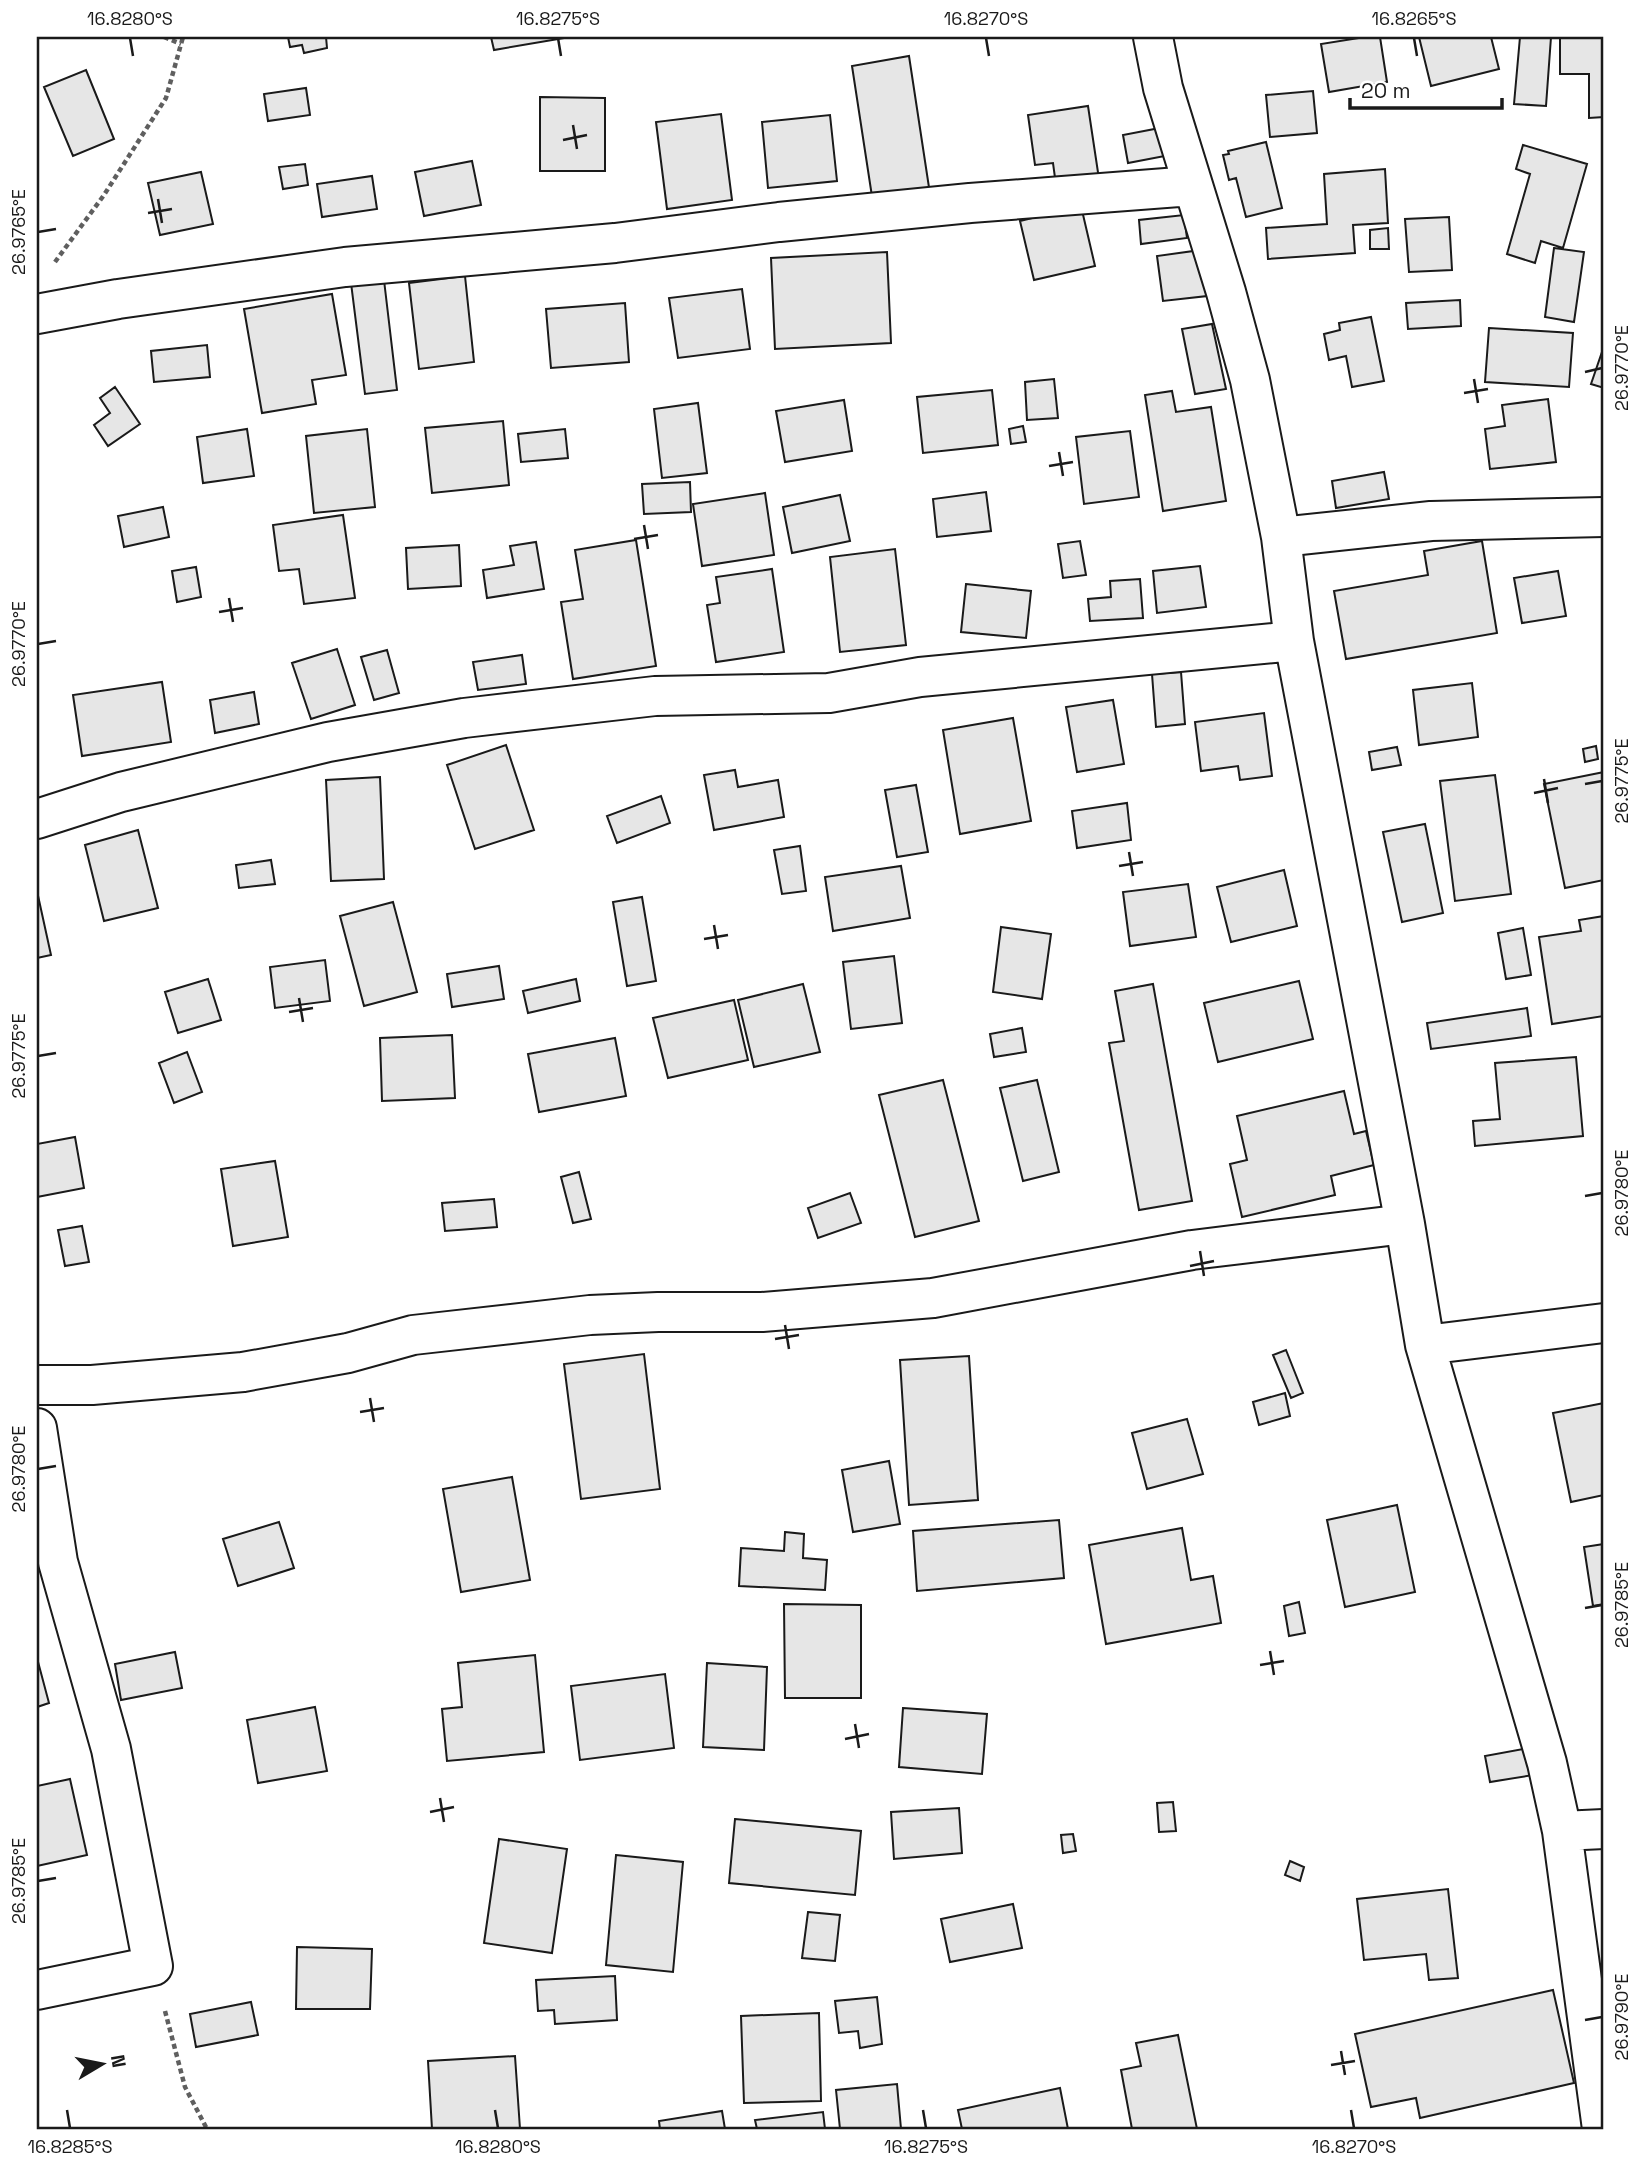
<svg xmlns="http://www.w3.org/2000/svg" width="1641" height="2166" font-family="'Space Grotesk',sans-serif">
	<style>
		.building { fill: #e6e6e6; stroke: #1a1a1a; stroke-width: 2 }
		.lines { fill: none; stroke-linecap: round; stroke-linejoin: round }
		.street-casing { stroke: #1a1a1a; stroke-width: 42 }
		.path { stroke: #5f5f5f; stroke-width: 4.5; stroke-dasharray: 5 3.5; stroke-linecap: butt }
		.street { stroke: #fff; stroke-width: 38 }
		.ticks { fill: none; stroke: #1a1a1a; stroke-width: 2.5 }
		.neatline { fill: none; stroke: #1a1a1a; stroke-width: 2.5 }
		.ticks-label { font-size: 18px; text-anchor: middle; fill: #1a1a1a }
	</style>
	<rect width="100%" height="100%" fill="#fff"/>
	<!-- building -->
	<path class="building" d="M288,37H326L327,48L304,53L302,45L290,47Z
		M491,37H570L494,50Z
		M1365,37H1380L1387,82L1329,92L1321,44Z
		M1419,37H1491L1499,69L1431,86Z
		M1520,37H1551L1546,106L1514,104Z
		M1560,37H1604V117L1589,118V74H1560Z
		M909,56L930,194L873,203L852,66Z
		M86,70L114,139L73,156L44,87Z
		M306,88L310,115L268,121L264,94Z
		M1313,91L1317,133L1270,137L1266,95Z
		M540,97L605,98V171H540Z
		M1088,106L1099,179L1056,185L1053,163L1035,165L1028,115Z
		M721,114L732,200L667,209L656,122Z
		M830,115L837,181L768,188L762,122Z
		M1165,127L1170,155L1128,163L1123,135Z
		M1266,142L1282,208L1246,217L1236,178L1229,180L1223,155L1229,154L1228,151Z
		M1523,145L1587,164L1563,248L1541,241L1535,263L1507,254L1530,174L1516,169Z
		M472,161L481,205L424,216L415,172Z
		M305,164L308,185L283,189L279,167Z
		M1385,169L1388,223L1353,225L1355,253L1268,259L1266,228L1327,224L1324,174Z
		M201,172L213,224L160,235L148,183Z
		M372,176L377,209L322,217L317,184Z
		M1081,206L1095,266L1034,280L1020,221Z
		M1184,215L1187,238L1141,244L1139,220Z
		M1449,217L1452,270L1409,272L1405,219Z
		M1388,228L1389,249H1370V230Z
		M1554,248L1584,252L1574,322L1545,317Z
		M1201,250L1207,296L1163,301L1157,256Z
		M887,252L891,343L775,349L771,258Z
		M465,276L474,362L419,369L409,283Z
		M384,280L397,390L365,394L351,283Z
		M742,289L750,349L678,358L669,298Z
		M332,294L346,375L312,380L316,404L262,413L244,309Z
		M1460,300L1461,326L1408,329L1406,303Z
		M625,303L629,362L551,368L546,309Z
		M1371,317L1384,381L1352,387L1346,356L1329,360L1324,334L1340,330L1339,323Z
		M1212,324L1226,389L1195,394L1182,329Z
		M1489,328L1573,333L1569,387L1485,382Z
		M207,345L210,377L154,382L151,351Z
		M1602,352L1604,353V388L1591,384Z
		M1054,379L1058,418L1027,420L1025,382Z
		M115,387L140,424L108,446L94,425L110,413L100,398Z
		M992,390L998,445L923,453L917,397Z
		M1172,391L1176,412L1211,407L1226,501L1163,511L1145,395Z
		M1548,399L1556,462L1490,469L1485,429L1505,426L1502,405Z
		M844,400L852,451L785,462L776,411Z
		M698,403L707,473L662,478L654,409Z
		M503,421L509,485L432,493L425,428Z
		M1023,426L1026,442L1011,444L1009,429Z
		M247,429L254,476L203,483L197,437Z
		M367,429L375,507L314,513L306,436Z
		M565,429L568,458L521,462L518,434Z
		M1130,431L1139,497L1084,504L1076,437Z
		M1384,472L1389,499L1336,508L1332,481Z
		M690,482L691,512L644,514L642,484Z
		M986,492L991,531L937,537L933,499Z
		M765,493L774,555L702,566L693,504Z
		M840,495L850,541L792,553L783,507Z
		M163,507L169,537L124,547L118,516Z
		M343,515L355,598L304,604L299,569L279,571L273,525Z
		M636,540L656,666L573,679L561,602L583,599L575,550Z
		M1080,541L1086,575L1063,578L1058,544Z
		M1482,541L1497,633L1346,659L1334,591L1428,575L1424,551Z
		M536,542L544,589L487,598L483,570L514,565L510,546Z
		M459,545L461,586L408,589L406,548Z
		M895,549L906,645L840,652L830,557Z
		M1200,566L1206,607L1157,613L1153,571Z
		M196,567L201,597L177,602L172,571Z
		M772,569L784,652L716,662L707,605L720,603L716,577Z
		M1558,571L1566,616L1522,623L1514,578Z
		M1140,579L1143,618L1090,621L1088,599L1111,597L1110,581Z
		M966,584L1031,591L1026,638L961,632Z
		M337,649L355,705L311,719L292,663Z
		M387,650L399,693L374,700L361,657Z
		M522,655L526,684L478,690L473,662Z
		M1181,672L1185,724L1156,727L1152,674Z
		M162,682L171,742L82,756L73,695Z
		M1472,683L1478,737L1419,745L1413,690Z
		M254,692L259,724L215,733L210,700Z
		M1113,700L1124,764L1077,772L1066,707Z
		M1264,713L1272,776L1240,780L1238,766L1201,771L1195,722Z
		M1013,718L1031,821L960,834L943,730Z
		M506,745L534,830L475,849L447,765Z
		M1596,746L1598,759L1585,762L1583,749Z
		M1397,747L1401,765L1372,770L1369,752Z
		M735,770L738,787L778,780L784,817L714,830L704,775Z
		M1604,772V880L1565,888L1544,784Z
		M1495,775L1511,894L1455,901L1440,781Z
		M380,777L384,879L331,881L326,780Z
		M916,785L928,852L897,857L885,790Z
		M661,796L670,823L617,843L607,816Z
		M1127,803L1131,840L1077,848L1072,811Z
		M1425,824L1443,913L1402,922L1383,832Z
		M138,830L158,908L104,921L85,845Z
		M800,846L806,891L782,894L774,850Z
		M271,860L275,884L239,888L236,865Z
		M901,866L910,918L833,931L825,877Z
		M1284,870L1297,926L1231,942L1217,887Z
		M1188,884L1196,937L1130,946L1123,892Z
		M37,891L51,955L37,958Z
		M642,897L656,981L627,986L613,902Z
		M393,902L417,992L364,1006L340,916Z
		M1604,916V1016L1552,1024L1539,937L1581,931L1579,920Z
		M1001,927L1051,934L1042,999L993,992Z
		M1523,928L1531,975L1506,979L1498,933Z
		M894,956L902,1023L851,1029L843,962Z
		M325,960L330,1001L275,1008L270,967Z
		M499,966L504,999L452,1007L447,974Z
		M208,979L221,1020L178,1033L165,992Z
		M576,979L580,1001L528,1013L523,991Z
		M1299,981L1313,1039L1218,1062L1204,1003Z
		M803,984L820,1052L754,1067L738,1000Z
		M1153,984L1192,1201L1139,1210L1109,1043L1124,1041L1115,991Z
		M734,1000L748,1060L668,1078L653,1018Z
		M1527,1008L1531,1036L1431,1049L1427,1023Z
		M1022,1028L1026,1052L994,1057L990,1034Z
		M452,1035L455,1098L382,1101L380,1038Z
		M615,1038L626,1096L539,1112L528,1054Z
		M187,1052L202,1092L174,1103L159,1063Z
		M1576,1057L1583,1136L1475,1146L1473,1121L1500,1119L1495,1063Z
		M943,1080L979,1221L915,1237L879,1095Z
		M1037,1080L1059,1172L1023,1181L1000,1088Z
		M1344,1091L1354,1134L1366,1131L1374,1165L1331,1176L1335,1195L1242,1217L1230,1164L1247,1160L1237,1116Z
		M75,1137L84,1188L37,1197V1144Z
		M275,1161L288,1237L233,1246L221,1169Z
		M579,1172L591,1219L573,1223L561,1177Z
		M850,1193L861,1223L818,1238L808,1208Z
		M494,1199L497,1227L445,1231L442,1203Z
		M82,1226L89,1262L65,1266L58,1230Z
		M1286,1350L1303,1393L1291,1398L1273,1355Z
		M644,1354L660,1489L581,1499L564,1364Z
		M969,1356L978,1500L909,1505L900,1360Z
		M1285,1393L1290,1416L1259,1425L1253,1402Z
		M1604,1403V1495L1571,1502L1553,1413Z
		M1187,1419L1203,1474L1147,1489L1132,1433Z
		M889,1461L900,1524L853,1532L842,1470Z
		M512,1477L530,1580L461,1592L443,1489Z
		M1397,1505L1415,1592L1345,1607L1327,1520Z
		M1059,1520L1064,1578L917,1591L913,1531Z
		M279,1522L294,1568L238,1586L223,1539Z
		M1182,1528L1191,1580L1213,1576L1221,1623L1106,1644L1089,1545Z
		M785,1532L804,1534L803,1558L827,1560L825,1590L739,1586L741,1548L784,1551Z
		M1604,1544V1604L1593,1606L1584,1547Z
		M1299,1602L1305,1633L1289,1636L1284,1606Z
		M784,1604L861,1605V1698H785Z
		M175,1652L182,1688L121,1700L115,1664Z
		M535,1655L544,1752L447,1761L442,1709L462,1707L458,1663Z
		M37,1658L49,1703L37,1707Z
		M707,1663L767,1667L764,1750L703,1747Z
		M665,1674L674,1748L580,1760L571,1686Z
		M315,1707L327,1771L258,1783L247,1720Z
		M903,1708L987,1714L982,1774L899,1767Z
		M1529,1748L1533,1775L1490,1782L1485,1756Z
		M70,1779L87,1855L37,1866V1786Z
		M1173,1802L1176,1831L1159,1832L1157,1803Z
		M959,1808L962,1853L894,1859L891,1812Z
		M735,1819L861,1831L855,1895L729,1883Z
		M1073,1834L1076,1851L1063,1853L1061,1835Z
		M499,1839L567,1849L552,1953L484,1943Z
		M616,1855L683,1862L673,1972L606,1965Z
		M1290,1861L1304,1867L1300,1881L1285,1875Z
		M1448,1889L1458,1978L1429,1980L1426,1954L1364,1960L1357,1899Z
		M1013,1904L1022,1948L950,1962L941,1919Z
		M808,1912L840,1915L835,1961L802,1958Z
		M297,1947L372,1949L370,2009H296Z
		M615,1976L617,2020L555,2024L554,2010L538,2011L536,1980Z
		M1553,1990L1574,2083L1420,2118L1416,2098L1371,2107L1355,2034Z
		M877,1997L882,2044L860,2048L858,2031L839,2033L835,2001Z
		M251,2002L258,2035L196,2047L190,2014Z
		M819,2013L821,2101L744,2103L741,2016Z
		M1178,2035L1197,2129H1132L1121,2070L1141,2066L1136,2043Z
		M515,2056L520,2129H432L428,2061Z
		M897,2084L901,2129H840L836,2090Z
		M1060,2088L1068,2129H962L958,2110Z
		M722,2111L725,2129H660L659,2121Z
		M823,2112L825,2129H757L755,2120Z"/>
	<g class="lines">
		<!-- street casing -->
		<g class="street-casing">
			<path id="street" d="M1153,37L1163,88L1226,292L1250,380L1281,537L1294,641L1405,1224L1425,1345L1547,1763L1562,1831L1602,2129
				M37,314L118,299L345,267L615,243L779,222L970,203L1192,186
				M1281,537L1431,521L1604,517
				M37,819L121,792L328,742L464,718L655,696L829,693L920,677L1294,641
				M1425,1345L1604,1323
				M37,1385H92L243,1372L348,1353L413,1335L590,1315L658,1312H762L933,1298L1192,1250L1405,1224
				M37,1428L58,1562L111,1749L153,1966L37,1990
				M1562,1831L1604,1829"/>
		</g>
		<!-- path -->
		<path class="path" d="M164,37L181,44
			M55,262L104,195L166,98L183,37
			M165,2011L185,2087L207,2129"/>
		<!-- street -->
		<use href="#street" class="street"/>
	</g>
	<!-- ticks -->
	<path class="ticks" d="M130,38L133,56M558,38L561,56M986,38L989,56M1414,38L1417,56M573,125L577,149M563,140L587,135M158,199L162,223M148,213L172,209M38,232L56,229M1585,372L1602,368M1474,379L1478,403M1464,393L1488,389M1059,452L1063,476M1049,466L1073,462M644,525L648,549M634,539L658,535M229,598L233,622M219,612L243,608M38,644L56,641M1544,779L1548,803M1585,784L1602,781M1534,793L1558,788M1129,852L1133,876M1119,866L1143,862M714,925L718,949M704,939L728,935M299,998L303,1022M289,1012L313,1008M38,1056L56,1053M1585,1196L1602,1193M1200,1251L1204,1276M1190,1266L1214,1261M785,1325L789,1349M775,1339L799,1335M370,1398L374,1422M360,1412L384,1408M38,1469L56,1466M1585,1608L1602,1605M1270,1651L1274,1675M1260,1665L1284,1661M855,1724L859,1748M845,1739L869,1734M440,1798L444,1822M430,1812L454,1807M38,1881L56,1878M1585,2020L1602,2017M1341,2051L1345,2075M1331,2065L1355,2061M67,2110L70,2128M495,2110L498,2128M923,2110L926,2128M1351,2110L1354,2128"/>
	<!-- border -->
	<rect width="1641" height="2166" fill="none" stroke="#ffffff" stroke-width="77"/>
	<!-- north arrow -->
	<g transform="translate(102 2064) rotate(80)" stroke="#ffffff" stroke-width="5" paint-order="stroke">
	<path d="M0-5L12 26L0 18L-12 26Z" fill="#1a1a1a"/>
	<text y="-10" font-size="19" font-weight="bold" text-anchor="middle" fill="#1a1a1a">N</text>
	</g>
	<!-- scale -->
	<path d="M1350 98v10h152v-10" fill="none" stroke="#1a1a1a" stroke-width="3.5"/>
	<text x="1361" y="98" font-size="21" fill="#1a1a1a" stroke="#ffffff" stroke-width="5" paint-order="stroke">20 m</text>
	<rect x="38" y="38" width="1564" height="2090" class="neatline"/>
	<g class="ticks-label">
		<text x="130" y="25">16.8280°S</text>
		<text x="558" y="25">16.8275°S</text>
		<text x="986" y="25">16.8270°S</text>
		<text x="1414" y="25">16.8265°S</text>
		<text transform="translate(19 232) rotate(-90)" y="6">26.9765°E</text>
		<text transform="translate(1622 368) rotate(-90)" y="6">26.9770°E</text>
		<text transform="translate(19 644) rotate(-90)" y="6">26.9770°E</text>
		<text transform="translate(1622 781) rotate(-90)" y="6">26.9775°E</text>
		<text transform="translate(19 1056) rotate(-90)" y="6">26.9775°E</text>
		<text transform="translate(1622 1193) rotate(-90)" y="6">26.9780°E</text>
		<text transform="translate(19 1469) rotate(-90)" y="6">26.9780°E</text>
		<text transform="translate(1622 1605) rotate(-90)" y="6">26.9785°E</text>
		<text transform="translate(19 1881) rotate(-90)" y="6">26.9785°E</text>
		<text transform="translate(1622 2017) rotate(-90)" y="6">26.9790°E</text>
		<text x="70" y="2153">16.8285°S</text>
		<text x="498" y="2153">16.8280°S</text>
		<text x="926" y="2153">16.8275°S</text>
		<text x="1354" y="2153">16.8270°S</text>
	</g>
</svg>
